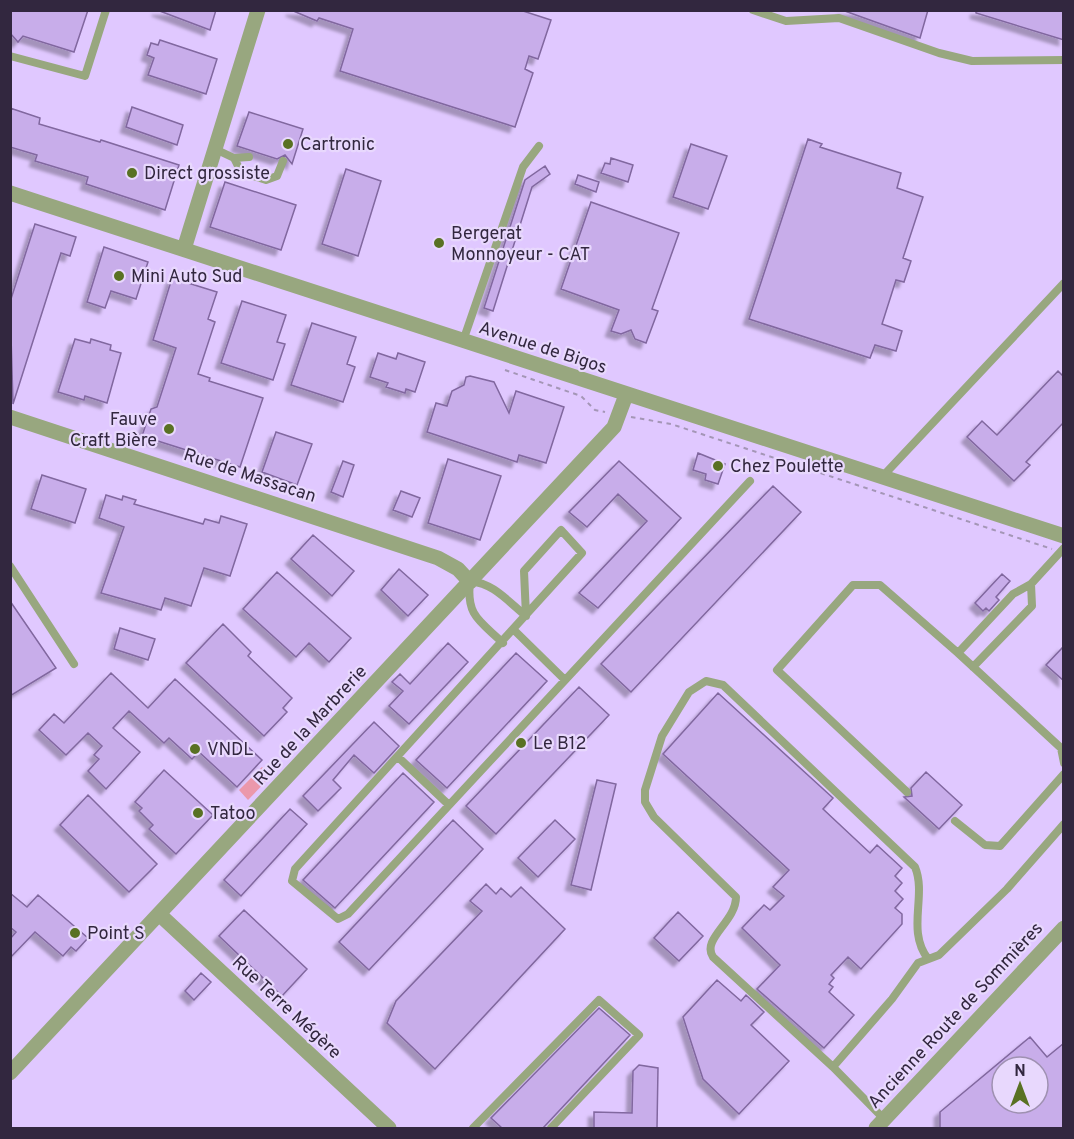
<svg xmlns="http://www.w3.org/2000/svg" width="1074" height="1139" font-family="Overpass,sans-serif">
	<style>
		.built { fill: #e0c8ff; fill-rule: evenodd }
		.green { fill: #eb98ab }
		.building { fill: #c8adea; stroke: #81679f; stroke-width: 1.5; fill-rule: evenodd; filter: url(#shadow) }
		.lines { fill: none; stroke-linecap: round; stroke-linejoin: round }
		.path { stroke: #a496b6; stroke-width: 2; stroke-dasharray: 4.5 4.5; stroke-linecap: butt }
		.lane { stroke: #98a77f; stroke-width: 8 }
		.street { stroke: #98a77f; stroke-width: 15 }
		.poi-dot { fill: #597123; stroke: #e8d8fd; stroke-width: 2 }
		.labels { text-anchor: middle; stroke-width: 4.5; stroke-linejoin: round; paint-order: stroke }
		.poi-label { font-size: 18px; fill: #32273f; stroke: #e8d8fd; text-anchor: start }
		.street-label { font-size: 18px; fill: #32273f; stroke: #e8d8fd }
	</style>
	<defs>
		<filter id="shadow"><feDropShadow dx="-5.5" dy="5.5" stdDeviation="1.5" flood-color="#0004"/></filter>
	</defs>
	<rect width="100%" height="100%" fill="#e8d8fd"/>
	<!-- built -->
	<path class="built" d="M10,11H1063V1128H11ZM1002,1067H1038V1103H1002Z"/>
	<!-- green -->
	<path class="green" d="M262,767L271,776L248,800L239,790Z"/>
	<!-- building -->
	<path class="building" d="M10,10H88L74,52L23,36L18,42L10,33Z
		M157,10H216L210,30Z
		M291,10H520L551,20L538,59L529,56L525,69L533,73L515,127L340,71L353,29L319,18L317,21Z
		M842,10H928L920,38Z
		M976,10H1064V40L976,13Z
		M160,40L217,59L206,94L148,75L154,58L147,55L151,43L158,45Z
		M132,107L183,125L177,145L126,127Z
		M10,108L40,118L39,124L100,142L101,140L179,165L165,210L86,184L88,177L35,161L37,155L10,147Z
		M249,112L303,129L292,164L285,155L277,159L237,146Z
		M808,139L822,144L820,147L901,173L897,188L923,197L903,258L911,261L904,282L896,280L882,324L902,331L896,351L875,345L870,358L749,319Z
		M691,144L727,156L708,209L673,197Z
		M611,158L633,165L628,182L601,173L605,163L610,164Z
		M545,166L550,174L532,187L493,311L484,308L525,180Z
		M346,169L381,181L358,256L322,244Z
		M578,175L599,182L596,192L575,184Z
		M225,182L296,205L281,250L210,227Z
		M591,202L679,233L652,309L658,311L646,343L635,339L631,330L621,334L611,331L619,310L561,289Z
		M35,224L76,237L70,256L61,253L13,404L10,302Z
		M104,247L148,262L136,299L111,291L105,308L87,302Z
		M172,278L217,292L208,319L215,322L198,374L210,378L209,381L263,398L240,467L142,436L151,409L157,407L176,348L153,340Z
		M242,301L286,315L277,342L285,344L273,380L221,363Z
		M312,323L356,337L347,364L355,367L343,402L291,385Z
		M75,339L90,343L91,339L111,345L110,350L121,353L107,403L85,396L84,400L58,392Z
		M378,353L396,359L398,353L425,362L415,392L406,389L405,393L386,387L388,383L370,377Z
		M1058,371L1064,377V422L1026,462L1030,465L1014,481L967,437L982,421L997,435Z
		M470,376L494,382L509,413L516,391L564,407L546,463L519,455L517,462L427,432L436,403L447,406L452,391L464,385L466,377Z
		M276,432L312,444L297,485L262,472Z
		M698,453L725,464L718,484L705,480L706,474L693,470Z
		M448,459L501,476L480,540L428,523Z
		M343,461L354,465L343,497L331,492Z
		M619,461L681,518L598,608L579,593L647,521L618,494L587,527L569,512Z
		M42,475L86,489L75,523L31,509Z
		M773,486L801,512L631,692L601,664Z
		M401,491L420,498L412,517L393,510Z
		M106,495L122,500L123,496L136,500L134,504L203,524L205,519L219,523L221,516L247,524L230,576L204,568L191,606L165,598L161,610L101,593L124,527L99,518Z
		M313,535L354,571L332,596L291,559Z
		M399,569L428,595L408,616L381,590Z
		M277,572L351,638L329,662L309,643L296,657L243,609Z
		M1002,574L1010,581L996,597L999,600L989,611L986,608L983,611L975,603Z
		M10,601L56,668L10,696Z
		M223,624L251,652L248,656L292,698L283,708L287,712L264,736L186,663Z
		M120,628L155,639L148,660L114,649Z
		M448,643L468,662L409,724L389,706L403,691L392,682L400,674L410,684Z
		M1064,646V681L1046,665Z
		M516,653L547,681L447,788L416,760Z
		M111,673L148,708L175,679L262,760L237,787L199,752L192,759L169,738L164,743L129,711L113,728L140,752L106,789L88,771L99,759L94,755L102,746L88,733L66,755L39,730L54,714L64,723Z
		M579,687L609,715L496,834L466,806Z
		M718,693L833,798L823,809L870,853L877,845L902,868L895,876L902,883L895,891L903,899L895,908L902,914V924L861,969L848,957L831,975L834,978L829,984L833,987L829,992L854,1015L824,1048L757,989L780,965L742,928L764,905L770,910L784,896L773,887L789,870L663,754Z
		M374,722L399,746L374,773L354,755L333,780L341,788L318,811L303,796Z
		M164,770L213,815L176,854L149,829L153,825L139,811L142,808L135,802Z
		M926,772L962,805L939,829L904,797L912,796L911,788Z
		M403,773L434,802L335,908L303,880Z
		M597,780L616,784L591,890L571,885Z
		M88,795L157,864L129,892L60,825Z
		M290,809L307,824L241,896L224,880Z
		M453,820L483,849L369,970L339,942Z
		M555,820L575,839L538,877L518,858Z
		M486,884L496,894L501,888L511,897L521,887L565,929L435,1069L387,1023L396,1001L482,911L470,901Z
		M10,893L27,907L38,895L88,938L76,951L71,947L63,956L35,932L10,958V939L16,932L10,927Z
		M244,910L307,969L282,996L219,936Z
		M678,912L703,936L679,961L654,938Z
		M201,973L211,982L194,1000L185,991Z
		M717,980L741,1001L746,995L764,1012L751,1025L789,1061L739,1114L703,1079L683,1017Z
		M599,1008L630,1035L543,1128H502L491,1118Z
		M1030,1037L1047,1057L1064,1043V1128H940V1112ZM1002,1067H1038V1103H1002Z
		M639,1065L658,1068L657,1128H594V1112L632,1113L633,1071Z"/>
	<g class="lines">
		<!-- path -->
		<path class="path" d="M505,370L581,396L595,410L605,412
			M631,417L671,424L1052,549"/>
		<!-- lane -->
		<path class="lane" d="M753,10L786,21L839,18L939,53L972,61L1064,60
			M10,56L85,76L106,10
			M215,149L234,158L241,172L266,180L277,176L283,161
			M234,158L249,157
			M463,341L523,167L539,146
			M882,477L1064,283
			M10,566L74,664
			M526,616L524,571L561,530L582,553L295,869L292,881L338,919L348,914L750,481
			M514,630L565,680
			M503,643C480,621 466,616 470,582C490,580 511,604 526,616
			M958,653L1061,748L1064,763
			M973,667L1032,606L1031,584
			M398,757L449,805
			M907,792L777,670L853,585H880L958,653L1013,594L1031,584L1064,548
			M955,821L985,845L1000,846L1064,774
			M833,1067L713,957C701,939 736,922 736,897L654,817L645,802V790L662,736L689,692L706,681L723,685L915,867C927,896 906,930 928,959
			M884,1119L833,1067L892,999L918,963L939,955L1007,889L1064,824
			M473,1128L599,1000L639,1035L551,1128"/>
		<!-- street -->
		<path class="street" d="M10,193L1064,536
			M184,249L258,10
			M10,417L438,558L458,569L470,582
			M159,914L389,1128
			M10,1073L614,427L626,395
			M876,1128L1064,928"/>
	</g>
	<!-- markers -->
	<g class="poi-dot">
		<circle cx="288" cy="144" r="6"/>
		<circle cx="132" cy="173" r="6"/>
		<circle cx="439" cy="243" r="6"/>
		<circle cx="119" cy="276" r="6"/>
		<circle cx="169" cy="429" r="6"/>
		<circle cx="718" cy="466" r="6"/>
		<circle cx="521" cy="743" r="6"/>
		<circle cx="195" cy="749" r="6"/>
		<circle cx="198" cy="813" r="6"/>
		<circle cx="75" cy="933" r="6"/>
	</g>
	<g class="labels">
		<!-- poi labels -->
		<g class="poi-label">
			<text x="300" y="150">Cartronic</text>
			<text x="144" y="179">Direct grossiste</text>
			<text x="451" y="239">Bergerat<tspan x="451" dy="21">Monnoyeur - CAT</tspan></text>
			<text x="131" y="282">Mini Auto Sud</text>
			<text x="157" y="425" text-anchor="end">Fauve<tspan x="157" dy="21">Craft Bière</tspan></text>
			<text x="730" y="472">Chez Poulette</text>
			<text x="533" y="749">Le B12</text>
			<text x="207" y="755">VNDL</text>
			<text x="210" y="819">Tatoo</text>
			<text x="87" y="939">Point S</text>
		</g>
		<!-- street labels -->
		<g class="street-label">
			<text transform="translate(543 347) rotate(18)" y="6">Avenue de Bigos</text>
			<text transform="translate(250 475) rotate(18)" y="6">Rue de Massacan</text>
			<text transform="translate(310 725) rotate(-47)" y="6">Rue de la Marbrerie</text>
			<text transform="translate(287 1007) rotate(43)" y="6">Rue Terre Mégère</text>
			<text transform="translate(955 1015) rotate(-47)" y="6">Ancienne Route de Sommières</text>
		</g>
	</g>
	<!-- border -->
	<rect width="1074" height="1139" fill="none" stroke="#32273f" stroke-width="24"/>
	<!-- north arrow -->
	<g transform="translate(1020 1085)"><circle r="28" fill="#e8d8fd" stroke="#9f91b1" stroke-width="1.5"/>
	<path d="M0-4.5L10 22L0 15L-10 22Z" fill="#597123"/>
	<text y="-9" font-size="16" font-weight="bold" text-anchor="middle" fill="#32273f">N</text>
	</g>
</svg>
